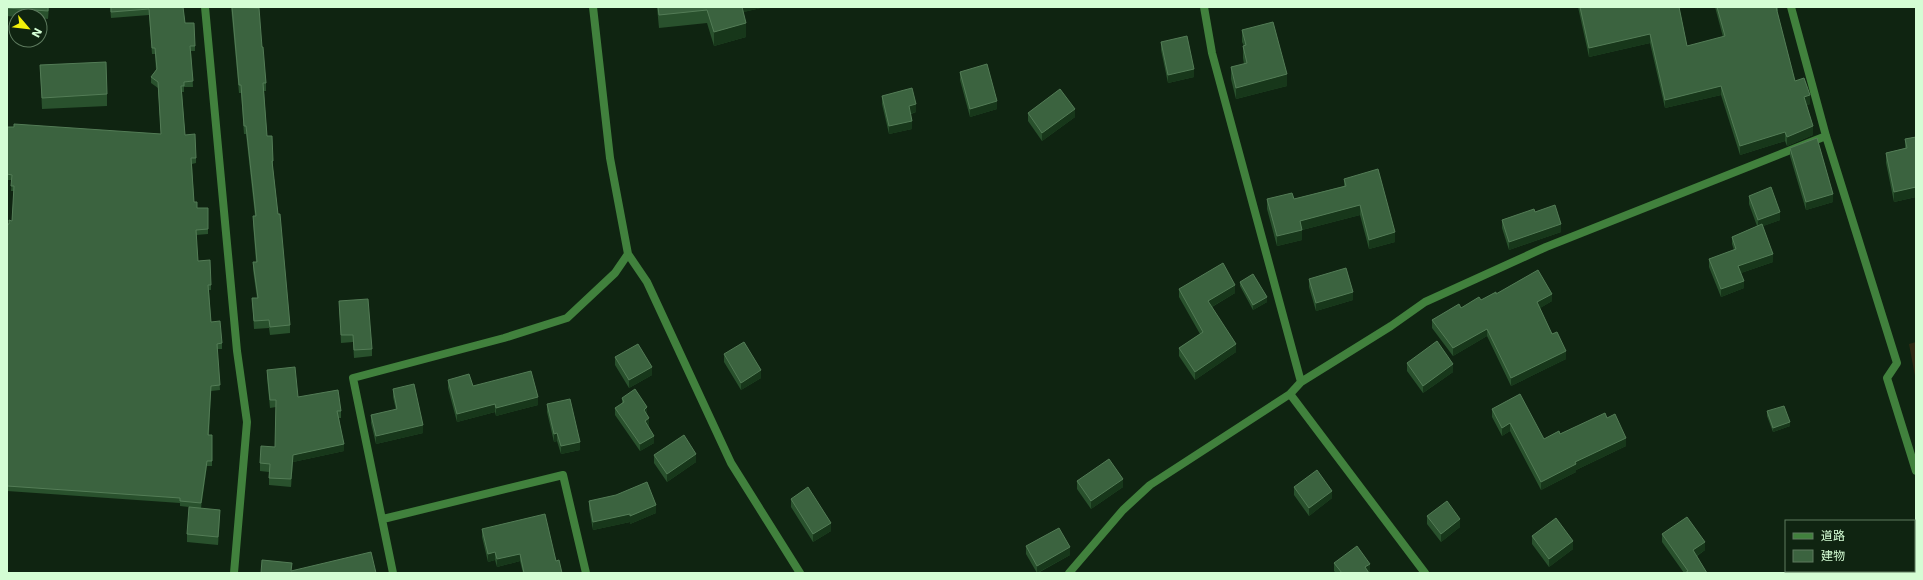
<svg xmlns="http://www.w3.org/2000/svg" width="1923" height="580" font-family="'DejaVu Sans','Noto Sans JP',sans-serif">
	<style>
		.green { fill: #2e2a13 }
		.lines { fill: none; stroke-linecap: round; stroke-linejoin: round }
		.minor { stroke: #41813d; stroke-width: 8 }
		.wall { fill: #29512d }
		.shaded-wall { fill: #17371a }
		.building { fill: #3b633f; stroke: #537c56 }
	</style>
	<rect width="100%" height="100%" fill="#0f2411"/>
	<!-- green -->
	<path class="green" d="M1916,342V376H1915L1909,344Z"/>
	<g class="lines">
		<!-- minor -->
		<path class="minor" d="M205,7L237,351L247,422L234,573
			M593,7L610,158L628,254L647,282L731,463L800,573
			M1204,7L1212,53L1301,382
			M1791,7L1826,136L1897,363L1887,378L1916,471
			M1290,394L1425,573
			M383,519L563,475L586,573
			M393,573L353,378L504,338L567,318L615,273L628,254
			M1069,573L1123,510L1150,485L1290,394L1301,382L1391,326L1425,302L1546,247L1826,136"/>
	</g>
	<!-- wall -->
	<path class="wall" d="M7,7H49L48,19L40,18V16H16V17L7,16Z
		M110,7H183L185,23L195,46V51H191L193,87H184V92H182L185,135L196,158V163L192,164L194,202L197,208L208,229V234L196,235L198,261L211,285V290H209L211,322L222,343V349H217L220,390L211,391L209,435H212V466H207L201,508L220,518L218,545L187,542V534L198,508L180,506V503L7,491V224H9L12,221L14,191H11L12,180H7V127L161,134L158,88L151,83V77L156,70L155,54H152L149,15L111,18Z
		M231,7H255L262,47L266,83V91H264L267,136L273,161V169L290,325V333L270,335L269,328L254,329L252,298H257L253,270V262H256L253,224V216H255L246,134H244L241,93H239Z
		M657,7H765L743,12L746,37L714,46L707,23L659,28Z
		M1578,7H1679L1687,46L1723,37L1715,7H1778V11H1777L1795,81L1810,104L1807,105L1813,135L1787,146L1785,141L1740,155L1721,95L1665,108L1650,43L1589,57Z
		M1242,30L1287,86L1236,99L1231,79V67L1244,64L1243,58V46H1244L1242,42Z
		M1161,42L1194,77L1168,83L1161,50Z
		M40,65L107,94V106L42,109Z
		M960,72L997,109L970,117L960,80Z
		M882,96L916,112L911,114L912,129L889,134L882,104Z
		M1028,113L1075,117L1042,141L1028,121Z
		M1916,137V197L1894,202L1886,163V153L1905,148V139Z
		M1790,148L1833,202L1806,210L1790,156Z
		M1344,179L1395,242L1369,249L1360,215L1302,230V240L1277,246L1267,209V199H1294L1344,186Z
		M1749,196L1780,220L1763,226L1773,262L1741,273L1744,288L1721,297L1709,267V259L1734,250L1732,244V237L1757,226L1749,204Z
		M1535,212L1561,232L1509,250L1502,228V220Z
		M1309,279L1353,300L1316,311L1309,287Z
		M1240,282L1267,302L1253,310L1240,286Z
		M1179,289L1235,293L1212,307L1236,352L1195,380L1179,356V348L1200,334L1179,297Z
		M1496,294L1552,301L1540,308L1552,334L1566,359L1511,386L1487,336L1453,356L1432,328V320L1461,308Z
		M339,301L372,349V356L354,358L353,342L341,343Z
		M724,354L761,378L741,390L724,362Z
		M615,357L652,375L629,388L615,365Z
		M1407,363L1453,372L1423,393L1407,371Z
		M267,370L298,397L341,411V418H339L344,451L293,462L291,487L269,485V472L260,471V463L275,447L276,407L270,408L267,378Z
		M448,380L473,386L538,405L496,416L495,412L457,422L448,388Z
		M393,389L423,433L376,444L371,423V415L396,410L393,397Z
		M622,398L647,414V415L649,425L648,426L654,443L640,451L615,415V408L622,404Z
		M547,404L580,450L561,454L557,441L554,442L547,412Z
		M1492,409L1544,439L1607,418L1626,446L1576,470V472L1541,490L1510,431L1502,436L1492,417Z
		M1767,411L1790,426L1773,432L1767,416Z
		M654,455L696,462L667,482L654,463Z
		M1077,481L1123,487L1091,509L1077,489Z
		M1294,487L1332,498L1309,516L1294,495Z
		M791,499L831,531L813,542L791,507Z
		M589,501L656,513L630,524V522L593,530L589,509Z
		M1427,516L1460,527L1441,542L1427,524Z
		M482,529L556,561L562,573H523L520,561L497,567L495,560L488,562L482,537Z
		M1662,534L1705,550L1697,556L1707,573H1684L1662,542Z
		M1532,536L1573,549L1549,567L1532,544Z
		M1026,546L1070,555L1038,573H1037L1026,554Z
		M1334,563L1370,571L1369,572V573H1336L1334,571Z"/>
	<!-- shaded-wall -->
	<path class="shaded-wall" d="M740,7H765L740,13Z
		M746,23V37L714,46V32Z
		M1650,34V43L1589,57V48Z
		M1194,69V77L1168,83V75Z
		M1287,74V86L1236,99V88Z
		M1721,86V95L1665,108V100Z
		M1810,95V104L1804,106V97Z
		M997,101V109L970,117V109Z
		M916,104V112L909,114V106Z
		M1075,109V117L1042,141V133Z
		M912,121V129L889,134V126Z
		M1813,126V135L1787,146V137Z
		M1785,132V141L1740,155V146Z
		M1916,187V197L1894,202V192Z
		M1833,194V202L1806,210V202Z
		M1360,205V215L1302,230V240L1277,246V236L1300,221Z
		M1780,212V220L1758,228V220Z
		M1561,224V232L1509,250V242Z
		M1395,232V242L1369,249V240Z
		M1773,254V262L1738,274V266Z
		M1744,281V288L1721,297V289Z
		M1235,285V293L1208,309V301Z
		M1353,292V300L1316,311V303Z
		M1552,294V301L1537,310V302Z
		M1267,297V302L1253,310V305Z
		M1487,329V336L1453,356V348Z
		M1236,344V352L1195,380V372Z
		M1566,351V359L1511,386V378Z
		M1453,364V372L1423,393V386Z
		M652,367V375L629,388V380Z
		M761,370V378L741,390V383Z
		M538,397V405L496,416V408Z
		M495,404V412L457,422V414Z
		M647,407V414L644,417V410Z
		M649,418V425L645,429V421Z
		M1790,422V426L1773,432V428Z
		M1510,423V431L1502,436V428Z
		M423,425V433L376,444V436Z
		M557,433V441L554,442V434Z
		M654,436V443L640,451V444Z
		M1626,438V446L1576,470V472L1541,490V482L1575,462Z
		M580,442V450L561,454V446Z
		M344,444V451L293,462L291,487V479L293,455Z
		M696,454V462L667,482V474Z
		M207,461V466L201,508V503Z
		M1123,479V487L1091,509V501Z
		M1332,491V498L1309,516V508Z
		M656,505V513L630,524V516Z
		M220,510V518L218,545V537Z
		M630,514V522L593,530V522Z
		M1460,519V527L1441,542V534Z
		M831,523V531L813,542V534Z
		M1573,541V549L1549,567V559Z
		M1705,542V550L1693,558V550Z
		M1070,547V555L1037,573V566Z
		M495,552V560L488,562V554Z
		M520,554V561L497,567V559Z
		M1370,564V571L1368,573L1365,567Z"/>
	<!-- building -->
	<path class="building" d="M7,7H48V11L7,8Z
		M111,7H183L185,23H194L195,46H190L193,81L184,82V86H181L185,135L195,134L196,158H191L194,202H197V208H208V229L196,230L198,261L210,260L211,285H208L211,322L220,321L222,343L217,344L220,385L211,386L208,435H212V461H207L201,503L180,501V498L7,486V224H9V220L12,221L14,186H11L12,175L7,174V127H14V124L161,134L158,82L151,77L157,69L155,48H152L149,9L111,12Z
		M232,7L259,8L262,47H263L266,83H263L267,136H272L273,161H272L278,214H280L290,325L270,327L269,320L254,321L252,298H258L253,262H257L253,216H256L246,126H244L241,85H239Z
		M658,7H742L746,23L714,32L707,10L659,15Z
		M1580,7H1679L1687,46L1725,36L1717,7H1776L1795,81L1804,78L1810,95L1804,97L1813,126L1787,137L1785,132L1740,146L1721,86L1665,100L1650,34L1589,48Z
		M1273,22L1287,74L1236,88L1231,67L1247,63L1243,46L1246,45L1242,30Z
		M1187,36L1194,69L1168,75L1161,42Z
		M106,62L107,94L42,98L40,65Z
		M987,64L997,101L970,109L960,72Z
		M912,88L916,104L909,106L912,121L889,126L882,96Z
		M1060,89L1075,109L1042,133L1028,113Z
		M1916,137V187L1894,192L1886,153L1907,148L1905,139Z
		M1817,138L1833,194L1806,202L1790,148Z
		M1378,169L1395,232L1369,240L1360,205L1300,221L1302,230L1277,236L1267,199L1292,193L1294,199L1346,186L1344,179Z
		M1771,187L1780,212L1758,220L1749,196Z
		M1555,205L1561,224L1509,242L1502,220L1534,209L1535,212Z
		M1762,224L1773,254L1738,266L1744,281L1721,289L1709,259L1736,249L1732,237Z
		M1223,263L1235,285L1208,301L1236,344L1195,372L1179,348L1203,332L1179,289Z
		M1346,268L1353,292L1316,303L1309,279Z
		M1538,270L1552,294L1537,302L1552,334L1557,332L1566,351L1511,378L1487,329L1453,348L1432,320L1459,304L1461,308L1479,297L1481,300L1496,292V294Z
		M1253,274L1267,297L1253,305L1240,282Z
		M368,299L372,349L354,350L353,335H341L339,301Z
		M1437,341L1453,364L1423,386L1407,363Z
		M744,342L761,370L741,383L724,354Z
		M638,344L652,367L629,380L615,357Z
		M295,367L298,397L338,390L341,411H337L344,444L293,455L291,479L269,478L270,464L260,463L261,446L275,447L276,400H270L267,370Z
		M531,371L538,397L496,408L495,404L457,414L448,380L469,374L473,386Z
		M414,384L423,425L376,436L371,415L397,409L393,389Z
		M635,389L647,407L644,410L649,418L645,421L654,436L640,444L615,408L624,402L622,398Z
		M1520,394L1544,439L1559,431L1560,434L1605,413L1607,418L1615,414L1626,438L1575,462L1576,464L1541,482L1510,423L1502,428L1492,409Z
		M570,399L580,442L561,446L557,433L554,434L547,404Z
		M1784,406L1790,422L1773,428L1767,411Z
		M684,435L696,454L667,474L654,455Z
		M1109,459L1123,479L1091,501L1077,481Z
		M1317,470L1332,491L1309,508L1294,487Z
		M647,482L656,505L630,516V514L593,522L589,501L616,495Z
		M808,487L831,523L813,534L791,499Z
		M1447,501L1460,519L1441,534L1427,516Z
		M189,507L220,510L218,537L187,534Z
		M545,514L556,561L559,560L562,573H524L520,554L497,559L495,552L488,554L482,529Z
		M1687,517L1705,542L1693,550L1707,573H1685L1688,571L1662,534Z
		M1556,518L1573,541L1549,559L1532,536Z
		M1059,528L1070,547L1037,566L1026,546Z
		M1357,546L1370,564L1365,567L1369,573H1342L1334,563Z
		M371,552L376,573H261L262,560L292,563L291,571Z"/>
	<!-- border -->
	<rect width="1923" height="580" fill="none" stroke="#d4fdd4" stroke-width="16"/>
	<!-- legend -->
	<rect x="1785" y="520" width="130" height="52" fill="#0f2411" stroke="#5e7b5f"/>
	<rect x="1793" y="533" width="20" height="6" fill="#41813d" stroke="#5e7b5f"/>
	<text x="1821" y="540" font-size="12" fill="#d4fdd4">道路</text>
	<rect x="1793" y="550" width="20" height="12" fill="#3b633f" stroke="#5e7b5f"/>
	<text x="1821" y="560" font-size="12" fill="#d4fdd4">建物</text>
	<!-- north arrow -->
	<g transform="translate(28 28) rotate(118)"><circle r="19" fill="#0f2411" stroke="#5e7b5f"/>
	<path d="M0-3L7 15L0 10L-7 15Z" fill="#f3f10a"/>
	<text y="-6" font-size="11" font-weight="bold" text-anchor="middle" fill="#d4fdd4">N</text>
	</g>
</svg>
